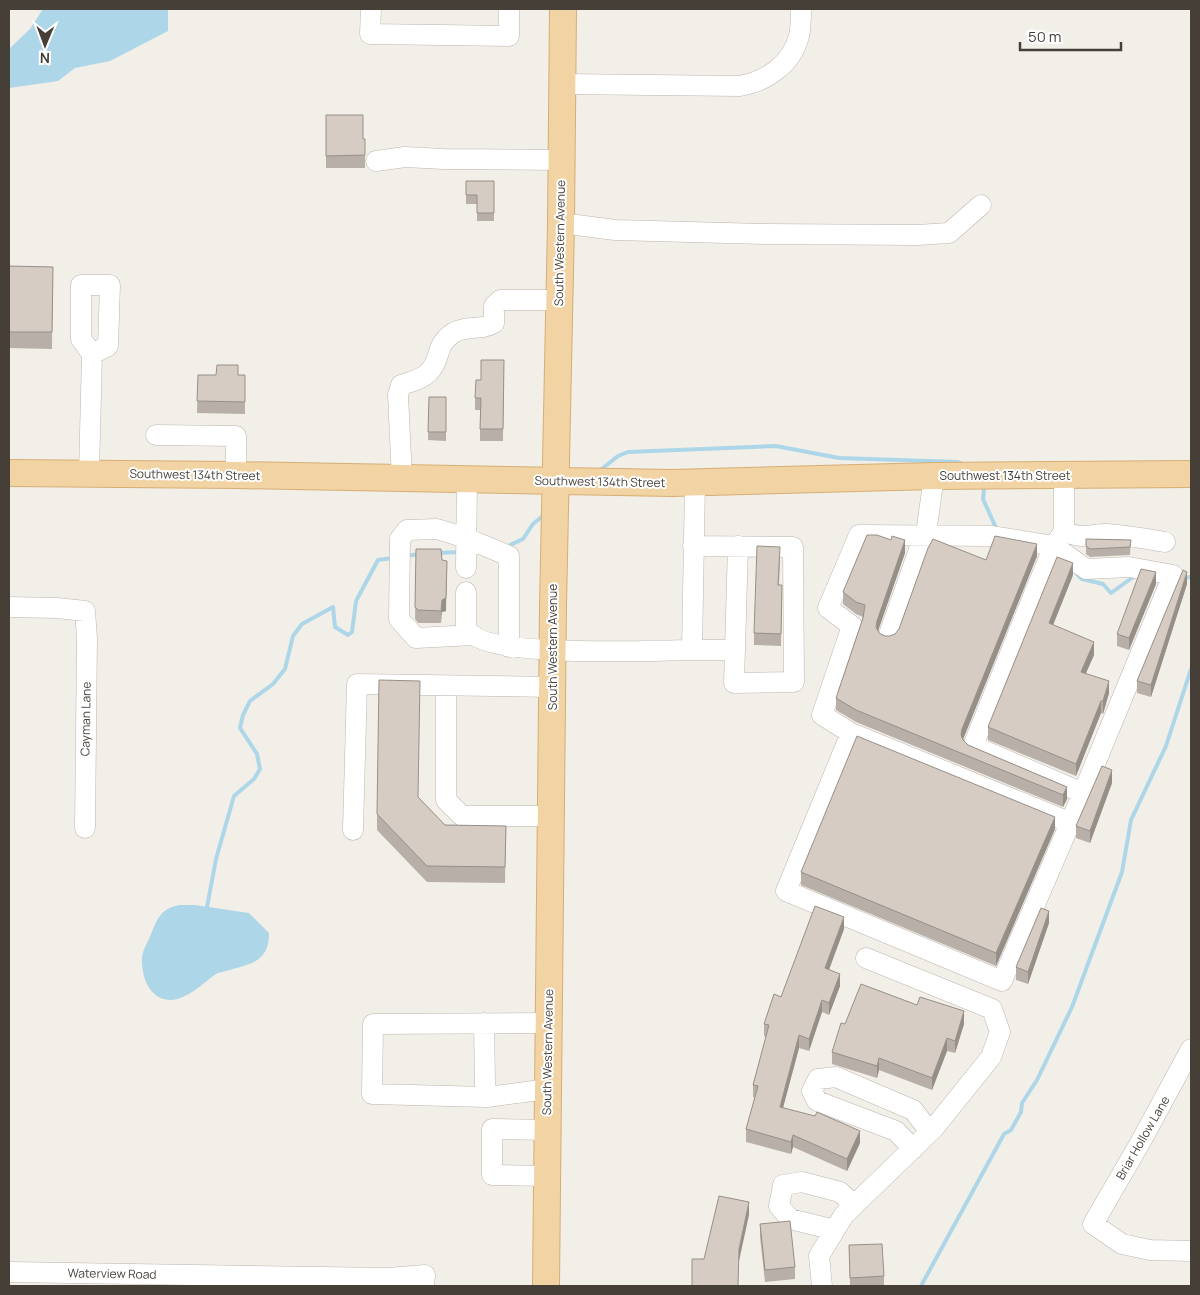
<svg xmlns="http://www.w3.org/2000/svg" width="1200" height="1295" font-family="Manrope,sans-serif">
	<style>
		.water { fill: #add6e8 }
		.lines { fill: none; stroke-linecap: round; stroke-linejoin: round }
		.stream { stroke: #add6e8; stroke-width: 4 }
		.minor-casing { stroke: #bdb5ad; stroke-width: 21 }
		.major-casing { stroke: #d5ae74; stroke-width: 28 }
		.minor { stroke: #fff; stroke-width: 20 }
		.major { stroke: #f2d3a3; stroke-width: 26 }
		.wall { fill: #b8afa8 }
		.shaded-wall { fill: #968f88 }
		.building { fill: #d6ccc3; stroke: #968f88 }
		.labels { text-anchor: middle; stroke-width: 4; stroke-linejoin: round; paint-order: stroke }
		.street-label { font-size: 12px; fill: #453f38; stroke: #fff }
	</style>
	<rect width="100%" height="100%" fill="#f2efe9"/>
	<!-- water -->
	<path class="water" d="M43,9H168V31L110,61L75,68L58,81L9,88V49L30,29Z
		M180,905H195L249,913L269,933C269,962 251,964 226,971C223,972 219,972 216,974C203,983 187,1000 170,1000C148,999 141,975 142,957C143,950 146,945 149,939C157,921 158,909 180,905Z"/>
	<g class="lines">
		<!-- stream -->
		<path class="stream" d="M598,472L618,456L628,452L776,446L839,458L958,462L963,464
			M981,486L984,489L983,499L997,530
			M506,547L523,539L533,524L544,515
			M437,553L460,552
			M405,556L420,554
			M1077,574L1082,579L1103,584L1111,593L1136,575
			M1183,578L1191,577
			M207,907L216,859L234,796L254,779L260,769L257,754L240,728L243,715L250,701L273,684L285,669L293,636L302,624L333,607L335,627L348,635L352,632L356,601L378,560L393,558
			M921,1286L998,1145L1004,1134L1011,1130L1021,1112L1022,1103L1037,1080L1072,1007L1122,872L1131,820L1166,746L1191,669"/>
		<!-- minor casing -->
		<g class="minor-casing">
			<path id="minor" d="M371,9L370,34L509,36V9
				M563,84L739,86C766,82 792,64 799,36C801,27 801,18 801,9
				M376,161L405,157L444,159L562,160
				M561,223L615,230L765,234L917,235L949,233L981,205
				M156,435L236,436V475
				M89,474L92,354L108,346L110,285H81V339L92,354
				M1064,476V531C1081,540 1089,534 1106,534C1126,535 1146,539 1165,542
				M402,479L398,395L401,385C409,382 423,379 429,372C442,359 434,346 453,333C465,325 482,331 494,323V306L500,300H559
				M1064,531L1054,546L1036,589L973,746L1083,793L1173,575L1129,567L1086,569L1054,546L992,536L859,535L828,608L852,626L822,715L851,733L786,891L1002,981L1083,793
				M693,546L793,547L794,682L734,683L738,546
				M466,568L467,480
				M466,592V627C478,660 657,650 692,650L695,483
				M9,607L57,608L85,611L87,638L85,828
				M473,635L416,638L399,619L400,539L407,530L437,529L466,538L509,556V647
				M888,637L927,527L934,476
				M692,650H735
				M446,686V800L462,816H551
				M851,733L1069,822
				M353,830L357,684L552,687
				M484,1023L485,1084L487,1097
				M1191,1049L1140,1143L1093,1224L1122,1244L1150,1250L1191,1251
				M548,1089L487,1097L372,1094L373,1024L549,1023
				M913,1149L896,1131L817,1101L812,1091L818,1079L836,1077L913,1110L930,1132
				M547,1176L492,1175V1129L548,1130
				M835,1230L790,1219L779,1206L783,1185L802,1182L840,1192L854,1205
				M9,1272L388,1278L425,1275L424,1286
				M822,1286L819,1256L844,1215L934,1128L991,1057L1000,1032L992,1009L866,958"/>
		</g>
		<!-- major casing -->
		<g class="major-casing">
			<path id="major" d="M9,473L235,475L672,483L934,476L1191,474
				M546,1286L553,606L561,223L563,9"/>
		</g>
		<!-- minor -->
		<use href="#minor" class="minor"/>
		<!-- major -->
		<use href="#major" class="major"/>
	</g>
	<!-- wall -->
	<path class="wall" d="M326,115L363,139H365V168H326Z
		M466,181H494V221H477V204H466Z
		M9,266L53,267L52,349L9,348Z
		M504,360L503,441H480V410H475V398L481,380Z
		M198,375H245V414L197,413Z
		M429,397H446V441L428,440Z
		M1086,539L1131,540L1130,555L1090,557L1086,554Z
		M416,549L446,611L442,612L441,623H418L415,619Z
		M905,553L878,630L879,633L885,636H890L895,634L986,560L1037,556L963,739L968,745L1067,787V799L1063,807L856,722L836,710V698L863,617L856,614L843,604V592Z
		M780,559L779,585H782L781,646L754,645V633Z
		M1073,575L1053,625L1094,655L1086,673L1109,693L1103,714L1101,713L1076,776L988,740V727Z
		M1156,584L1129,650L1117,646V634Z
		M1187,584L1151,697L1137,693V681Z
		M1112,783L1090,843L1076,838V826Z
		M418,797L445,825L506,826L505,883L427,882L377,830V814Z
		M1055,829L996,966L801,885V872Z
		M1049,923L1028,984L1016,980V967Z
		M844,929L829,970L840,986L829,1015L822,1012L809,1051L799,1048L783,1107L860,1143L847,1171L793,1147L791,1154L746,1142V1129L755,1098L753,1097V1085L766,1037L764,1036V1024L781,997Z
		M845,1024H964L955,1053L947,1051L932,1090L879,1070L877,1078L832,1064V1052Z
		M760,1224L795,1267V1279L765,1282L760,1237Z
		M849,1245L884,1276V1286H850Z"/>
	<!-- shaded-wall -->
	<path class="shaded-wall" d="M905,540V553L877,634V621Z
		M1037,544V556L962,742L961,735L962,729Z
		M447,561L446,611L442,612L441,623L442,600Z
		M1073,563V575L1049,635V623Z
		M1156,572V584L1129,650V638Z
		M1187,572V584L1151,697V685Z
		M1094,642V655L1081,684V672Z
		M1109,681V693L1103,714V701Z
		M1101,701V713L1076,776V764Z
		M1112,770V783L1090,843V831Z
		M1067,787V799L1063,807V795Z
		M1055,817V829L996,966V953Z
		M1049,911V923L1028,984V972Z
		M844,917V929L825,980V968Z
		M840,974V986L829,1015V1003Z
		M822,1000V1012L809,1051V1039Z
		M964,1011V1024L955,1053V1041Z
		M799,1035V1048L780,1119V1107Z
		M947,1038V1051L932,1090V1078Z
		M879,1058V1070L877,1078V1066Z
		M860,1131V1143L847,1171V1159Z
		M793,1135V1147L791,1154V1142Z
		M749,1202V1215L739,1261V1249Z"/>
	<!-- building -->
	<path class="building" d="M326,115H363V139H365V155L326,156Z
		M466,181H494V213H477V195H466Z
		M9,266L53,267L52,332H9Z
		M481,360H504L503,429H480L481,398H475L476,380H481Z
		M217,365H238V375H245V402L197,401L198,375H216Z
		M429,397H446V432H428Z
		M867,535H877L891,540L892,536L905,540L877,621L876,627L879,633L885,636H890L895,634L899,629L928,548L933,539L986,560L995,536L1037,544L962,729L961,735L963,740L968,745L1067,787L1063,795L856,710L836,698L863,618L865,605L856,602L843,592Z
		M1086,539L1131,540L1130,547L1090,549L1086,546Z
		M757,546L780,547L778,585H782L781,634L754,633Z
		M416,549H441L442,560L447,561L446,598L442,600L441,611L418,610L415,607Z
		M1057,557L1073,563L1049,623L1094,642L1081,672L1109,681L1103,701H1101L1076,764L988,727Z
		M1141,569L1156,572L1129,638L1117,634Z
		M1183,570L1187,572L1151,685L1137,681Z
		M379,680L420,681L418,797L445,825L506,826L505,867L427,866L377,814Z
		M857,736L1055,817L996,953L801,872Z
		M1102,766L1112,770L1090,831L1076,826Z
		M815,906L844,917L825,968L840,974L829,1003L822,1000L809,1039L799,1035L780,1107L815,1116L817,1112L860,1131L847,1159L793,1135L791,1142L746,1129L758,1086L753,1085L769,1025L764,1024L774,994L781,997Z
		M1041,908L1049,911L1028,972L1016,967Z
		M861,984L917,1005L920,997L964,1011L955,1041L947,1038L932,1078L879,1058L877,1066L832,1052L841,1023L845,1024Z
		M719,1196L749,1202L739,1249L738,1286H692V1259H704Z
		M790,1221L795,1267L765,1270L760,1224Z
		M882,1244L884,1276L850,1278L849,1245Z"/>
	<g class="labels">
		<!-- street labels -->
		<g class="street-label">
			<text transform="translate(560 243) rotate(-89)" y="4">South Western Avenue</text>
			<text transform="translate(195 475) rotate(1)" y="4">Southwest 134th Street</text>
			<text x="1005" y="480">Southwest 134th Street</text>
			<text transform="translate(600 482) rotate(1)" y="4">Southwest 134th Street</text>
			<text transform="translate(553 647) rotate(-90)" y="4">South Western Avenue</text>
			<text transform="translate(86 719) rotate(-89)" y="4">Cayman Lane</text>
			<text transform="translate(548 1052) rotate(-89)" y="4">South Western Avenue</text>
			<text transform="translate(1143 1138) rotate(-60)" y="4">Briar Hollow Lane</text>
			<text transform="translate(112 1274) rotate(1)" y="4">Waterview Road</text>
		</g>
	</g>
	<!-- border -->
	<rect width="1200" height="1295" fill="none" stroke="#453f38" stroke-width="20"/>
	<!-- north arrow -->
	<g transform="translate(45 45) rotate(181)" stroke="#ffffff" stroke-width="4" paint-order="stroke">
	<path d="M0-4L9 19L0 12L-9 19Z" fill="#453f38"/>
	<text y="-8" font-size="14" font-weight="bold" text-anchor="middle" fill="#453f38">N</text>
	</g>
	<!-- scale -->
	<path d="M1020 42v8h101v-8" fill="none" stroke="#453f38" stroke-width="2.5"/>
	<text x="1028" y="42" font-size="15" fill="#453f38" stroke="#ffffff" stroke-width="4" paint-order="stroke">50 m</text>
</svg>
